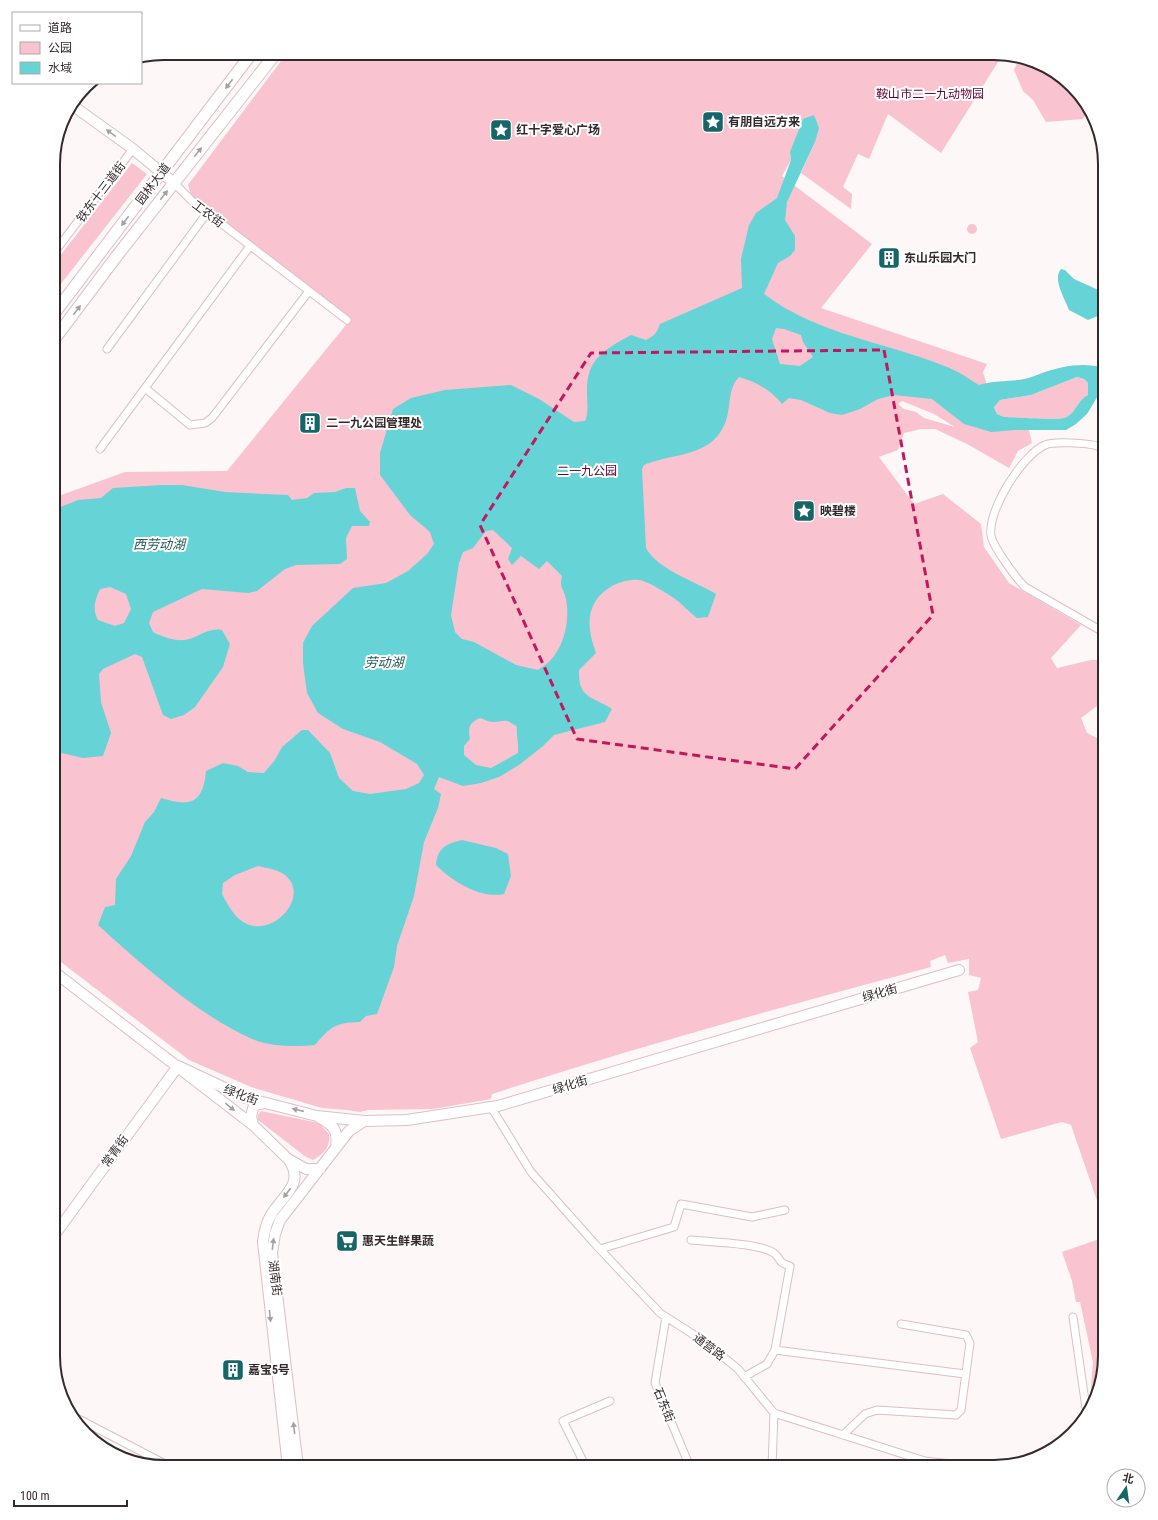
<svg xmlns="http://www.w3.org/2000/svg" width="1158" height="1520" font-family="'Roboto Condensed','Noto Sans SC',sans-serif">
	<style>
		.green { fill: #f9c3d0; fill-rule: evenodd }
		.water { fill: #66d3d7; fill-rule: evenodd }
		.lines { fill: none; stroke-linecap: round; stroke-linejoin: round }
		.street-casing { stroke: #ddbec6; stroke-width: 9 }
		.secondary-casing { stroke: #ddbec6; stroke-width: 12 }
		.primary-casing { stroke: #ddbec6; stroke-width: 13 }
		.street { stroke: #fff; stroke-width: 7 }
		.secondary { stroke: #fff; stroke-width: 10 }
		.primary { stroke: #fff; stroke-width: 11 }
		.oneway { fill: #a49fa0 }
		.marked { fill: none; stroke: #c2185b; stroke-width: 3; stroke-dasharray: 8 5; stroke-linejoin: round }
		.labels { text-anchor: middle; stroke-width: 4; stroke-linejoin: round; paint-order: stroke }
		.park-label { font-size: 12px; fill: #64022f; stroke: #fff }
		.poi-label { font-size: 12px; font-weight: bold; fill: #34292b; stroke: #fff; text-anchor: start }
		.street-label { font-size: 12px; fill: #34292b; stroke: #fff }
		.water-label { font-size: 13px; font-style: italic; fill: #2d5c5e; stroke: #fff }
		.rim { fill: none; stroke: #34292b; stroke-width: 2 }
	</style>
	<rect width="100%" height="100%" fill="#fdf7f8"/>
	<!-- green -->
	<path class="green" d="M287,53L1003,54L941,153L888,114L869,159L858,154L843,187L852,194L851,209L801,173L815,142L790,152L791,160L782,176L872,244L821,308L987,364L983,372L986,382L976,428L1029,430L1032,443L1018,451L1009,468L967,444L935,429H921L904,433L898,450L879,457L914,504L943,494L981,524L984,547L1009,583L1081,625L1051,658L1057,668L1091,660H1105V700L1081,718L1087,733L1105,742V1224L1071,1125L1062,1122L1001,1139L970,1048L978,1042L968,992L978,990L981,978L969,975V959L948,963L945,955L930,961L931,967C784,1006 637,1047 492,1094L491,1099L433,1109L368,1110L360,1112L347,1110L322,1108L251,1087L189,1060L53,956V498L125,472L227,471L350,320L192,198L188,185ZM902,401L934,414L955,427L924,418L916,412L904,409L898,404Z
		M1019,59L1050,68L1086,102L1089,110L1083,119L1046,122L1033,100L1023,91L1014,70Z
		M132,163L147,174L53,294V265Z
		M967 229a5 5 0 1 1 10 0a5 5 0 1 1-10 0Z
		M1077,377L1084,379L1088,383V395C1077,400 1076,414 1064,418C1059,420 1015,417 1004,417L997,414L994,406L1000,400L1031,395Z
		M261,1111L319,1123L329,1134C331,1146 324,1154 313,1160L306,1157L258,1120V1115Z
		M1105,1237V1356L1093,1402L1091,1387L1093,1362L1080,1302H1076L1072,1281L1062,1252Z"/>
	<!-- water -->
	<path class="water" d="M814,115L819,128L815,142L787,202L785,220L795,236V250L790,256L778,263L764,294C818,335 886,342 947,367C958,371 969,379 979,385C994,380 1009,382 1024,379C1030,378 1036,375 1042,373C1063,366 1083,362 1105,368V389L1099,394L1087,414L1076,424L1066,430H1015L991,432L964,424L932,399L894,395L878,399L860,409L842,415L830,413L801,400L789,398L782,404C773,391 754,381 739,377C728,389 731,402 727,417C716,458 675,452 644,465L642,469L646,548C658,570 695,581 716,594L708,617L697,618C690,613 685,607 679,602C672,596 648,581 639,580C631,579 619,582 612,586C585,602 586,626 596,653L579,670C578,699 592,696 612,709L605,722L554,735L543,746L519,765L499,777L481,783L463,786L439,777L434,789L441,794L438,808L424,842L414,896L397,946L394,967L377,1014L366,1016L360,1022C335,1023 331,1026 315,1045C295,1047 272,1047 252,1039C198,1015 142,965 98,925L105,907L115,905L116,879L131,856L145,822L154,812L161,798C190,807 203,804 206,771L223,763L238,766L248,772L264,773L275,760L282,747L302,730H308L330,753L339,778L353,791L370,794L406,789L419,783L424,775L417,764L380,742L343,729L318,713L307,693L303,663V643L312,626L353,588L386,583L408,571L427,554L434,544L430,532L410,515L380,475V453L393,409L411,398L445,390L511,385L539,399L574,422L585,421C589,412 587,403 587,393C586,359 604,350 631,335L646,340C654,336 657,333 660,324L742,288L741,259L749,225L756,213L777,198L791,160L790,152L803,119ZM776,328L784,329L801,335L803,342L813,357L800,366L780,364L772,339ZM1077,377L1084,379L1088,383V395C1077,400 1076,414 1064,418C1059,420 1015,417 1004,417L997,414L994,407L1000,400L1031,395ZM493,530L512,548L508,559L512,565L521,556L539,569L547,561L562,576C559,590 564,588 566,599C570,619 565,645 550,661C547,664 542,667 538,670L516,665L474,642L462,639L455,632L451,615L459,563L463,552L473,548L486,531ZM480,718C484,719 489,722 493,722C506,721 505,718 517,727C516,736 519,743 518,753L491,768L476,765L464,755V746L470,739C468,727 469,723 480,718ZM258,866C266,868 275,869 282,873C313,892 276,937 247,924C235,919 228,905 222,894L223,883L235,875Z
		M1061,269L1065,270L1074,279L1105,293V313L1088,320L1069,310C1065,299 1052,279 1061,269Z
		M162,485H182L225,492L288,495L292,500L307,498L314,493L335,492L346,488H355L360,511L370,522L369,526H352L346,538L347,559L340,564L296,565L285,569L257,591L248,593L202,589L153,612L149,623L153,632C163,637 174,641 185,640C198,638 208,627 222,630L230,644L223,667L195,707L184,715L171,719L163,715L142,657L135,654L103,669L99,674L101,702L111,733L103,756L83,758L53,751V510L78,500L101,498L113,488ZM110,587L126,594L131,609L124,623L115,626L98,620C92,609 95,600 100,589Z
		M462,840L496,848L508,854L511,876L504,894C480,899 452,881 436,865C438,847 446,844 462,840Z"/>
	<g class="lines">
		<!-- street casing -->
		<g class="street-casing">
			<path id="street" d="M174,183L192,201L347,320
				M250,246L145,388L190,425L205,423L212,418L309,291
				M53,254L133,149
				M107,349L207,213
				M100,449L145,388
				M1105,633L1025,587C1016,578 994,548 991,536C987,511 1022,455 1045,445C1053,441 1088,443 1097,446C1100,446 1103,449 1105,450
				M491,1107L531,1172L595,1244L660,1313L705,1342L738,1369L774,1413L925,1461L968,1466L1000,1465
				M691,1240C711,1242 759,1243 774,1253C782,1259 776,1262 790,1266L775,1350L767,1364L744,1377
				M600,1249L674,1227L681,1204L752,1217L785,1210
				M666,1317L655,1383L690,1467
				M1073,1317L1087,1415
				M775,1350L965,1374
				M71,1415L171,1467
				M843,1435L865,1414L877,1410L956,1415L961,1410L970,1343L966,1335L901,1324
				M772,1464L783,1467
				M586,1467L563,1421L610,1401
				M772,1467L774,1413"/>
		</g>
		<!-- secondary casing -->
		<g class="secondary-casing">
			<path id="secondary" d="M72,105L133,149L174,183
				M53,971L253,1125L288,1159L306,1169H320
				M178,1066L246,1098L317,1116L364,1121L407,1120L498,1106L959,970
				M320,1118C335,1126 338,1131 336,1148
				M253,1125L251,1116L254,1105L265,1103
				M53,1237L178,1066
				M288,1467L263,1242C264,1233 266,1223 271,1215C283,1195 305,1184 289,1160
				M298,1467L272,1253L275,1234L280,1220L349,1131L364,1121"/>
		</g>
		<!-- primary casing -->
		<g class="primary-casing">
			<path id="primary" d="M53,315L252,53
				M53,341L116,257L276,53"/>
		</g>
		<!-- street -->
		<use href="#street" class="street"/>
		<!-- secondary -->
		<use href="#secondary" class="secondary"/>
		<!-- primary -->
		<use href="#primary" class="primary"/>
	</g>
	<!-- one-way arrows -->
	<defs><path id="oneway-solid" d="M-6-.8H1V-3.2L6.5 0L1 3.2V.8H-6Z"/></defs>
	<g class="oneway">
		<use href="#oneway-solid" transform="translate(229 84) rotate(127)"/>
		<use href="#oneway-solid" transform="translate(111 133) rotate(-144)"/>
		<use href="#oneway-solid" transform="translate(198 152) rotate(-52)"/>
		<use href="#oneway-solid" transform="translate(164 195) rotate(-52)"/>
		<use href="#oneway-solid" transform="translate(125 221) rotate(127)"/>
		<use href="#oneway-solid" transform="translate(77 310) rotate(-53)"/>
		<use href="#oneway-solid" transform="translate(230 1107) rotate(39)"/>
		<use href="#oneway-solid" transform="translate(298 1110) rotate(-167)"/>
		<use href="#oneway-solid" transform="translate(287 1193) rotate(127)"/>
		<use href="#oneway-solid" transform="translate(273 1244) rotate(-83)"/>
		<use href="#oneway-solid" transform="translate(270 1316) rotate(84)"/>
		<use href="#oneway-solid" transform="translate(294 1428) rotate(-97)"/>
	</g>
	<!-- marked area -->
	<path class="marked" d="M884,350L933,615L795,769L577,739L480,525L591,353Z"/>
	<!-- icons -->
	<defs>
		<g id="sight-square" transform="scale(1.15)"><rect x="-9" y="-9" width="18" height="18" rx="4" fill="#166568" stroke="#fff"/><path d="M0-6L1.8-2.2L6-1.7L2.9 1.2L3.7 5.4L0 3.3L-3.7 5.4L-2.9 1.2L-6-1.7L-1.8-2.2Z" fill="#fff"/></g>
		<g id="building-square" transform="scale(1.15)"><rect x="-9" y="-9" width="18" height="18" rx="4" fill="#166568" stroke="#fff"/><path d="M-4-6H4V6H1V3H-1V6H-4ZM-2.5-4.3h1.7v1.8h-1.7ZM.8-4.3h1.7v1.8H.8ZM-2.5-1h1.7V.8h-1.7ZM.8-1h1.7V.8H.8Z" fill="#fff"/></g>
		<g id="supermarket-square" transform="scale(1.15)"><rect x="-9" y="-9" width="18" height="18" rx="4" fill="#166568" stroke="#fff"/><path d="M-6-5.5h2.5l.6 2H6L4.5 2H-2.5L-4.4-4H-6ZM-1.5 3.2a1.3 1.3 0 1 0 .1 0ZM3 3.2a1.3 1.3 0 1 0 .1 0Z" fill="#fff"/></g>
	</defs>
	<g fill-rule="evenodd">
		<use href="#sight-square" x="713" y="122"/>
		<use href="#sight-square" x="501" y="130"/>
		<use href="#building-square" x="889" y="258"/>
		<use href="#building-square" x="310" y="423"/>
		<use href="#sight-square" x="804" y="511"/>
		<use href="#supermarket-square" x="347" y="1241"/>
		<use href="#building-square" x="233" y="1370"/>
	</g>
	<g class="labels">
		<!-- park labels -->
		<g class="park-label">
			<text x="930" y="98">鞍山市二一九动物园</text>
			<text x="587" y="475">二一九公园</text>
		</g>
		<!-- poi labels -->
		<g class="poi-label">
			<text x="728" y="126">有朋自远方来</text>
			<text x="516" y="134">红十字爱心广场</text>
			<text x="904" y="262">东山乐园大门</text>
			<text x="326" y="427">二一九公园管理处</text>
			<text x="820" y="515">映碧楼</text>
			<text x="362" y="1245">惠天生鲜果蔬</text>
			<text x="248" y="1374">嘉宝5号</text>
		</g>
		<!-- street labels -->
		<g class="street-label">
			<text transform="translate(153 184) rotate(-53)" y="4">园林大道</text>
			<text transform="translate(101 192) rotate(-53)" y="4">铁东十三道街</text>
			<text transform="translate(208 214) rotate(37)" y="4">工农街</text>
			<text transform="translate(880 993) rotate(-16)" y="4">绿化街</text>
			<text transform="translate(570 1085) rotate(-17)" y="4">绿化街</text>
			<text transform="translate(241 1095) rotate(20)" y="4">绿化街</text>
			<text transform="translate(115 1151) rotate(-54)" y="4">常青街</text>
			<text transform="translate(275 1278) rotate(83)" y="4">湖南街</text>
			<text transform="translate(709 1347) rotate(37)" y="4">通营路</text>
			<text transform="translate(664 1405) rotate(68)" y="4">石东街</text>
		</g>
		<!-- water labels -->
		<g class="water-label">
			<text x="159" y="549">西劳动湖</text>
			<text x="384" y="667">劳动湖</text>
		</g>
	</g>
	<!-- crop -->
	<path d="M0 0H1158V1520H0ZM164 60H994A104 104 0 0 1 1098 164V1356A104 104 0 0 1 994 1460H164A104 104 0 0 1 60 1356V164A104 104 0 0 1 164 60Z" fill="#fff" fill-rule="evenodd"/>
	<path class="rim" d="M164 60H994A104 104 0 0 1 1098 164V1356A104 104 0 0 1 994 1460H164A104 104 0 0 1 60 1356V164A104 104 0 0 1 164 60Z"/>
	<!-- legend -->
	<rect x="12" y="12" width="130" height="72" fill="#ffffff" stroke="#aea9aa"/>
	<rect x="20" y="25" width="20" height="6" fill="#ffffff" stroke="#aea9aa"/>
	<text x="48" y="32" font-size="12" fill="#34292b">道路</text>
	<rect x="20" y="42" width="20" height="12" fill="#f9c3d0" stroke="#aea9aa"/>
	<text x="48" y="52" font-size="12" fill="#34292b">公园</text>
	<rect x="20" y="62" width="20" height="12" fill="#66d3d7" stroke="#aea9aa"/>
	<text x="48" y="72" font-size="12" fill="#34292b">水域</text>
	<!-- north arrow -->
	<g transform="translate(1126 1488) rotate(13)"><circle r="19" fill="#ffffff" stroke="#aea9aa"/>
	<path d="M0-3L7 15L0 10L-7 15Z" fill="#166568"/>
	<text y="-6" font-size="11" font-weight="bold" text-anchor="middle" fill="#34292b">北</text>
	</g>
	<!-- scale -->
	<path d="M14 1500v6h113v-6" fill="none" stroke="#34292b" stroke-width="2"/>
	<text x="20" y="1500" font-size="12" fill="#34292b" stroke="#ffffff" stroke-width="3" paint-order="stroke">100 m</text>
</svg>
